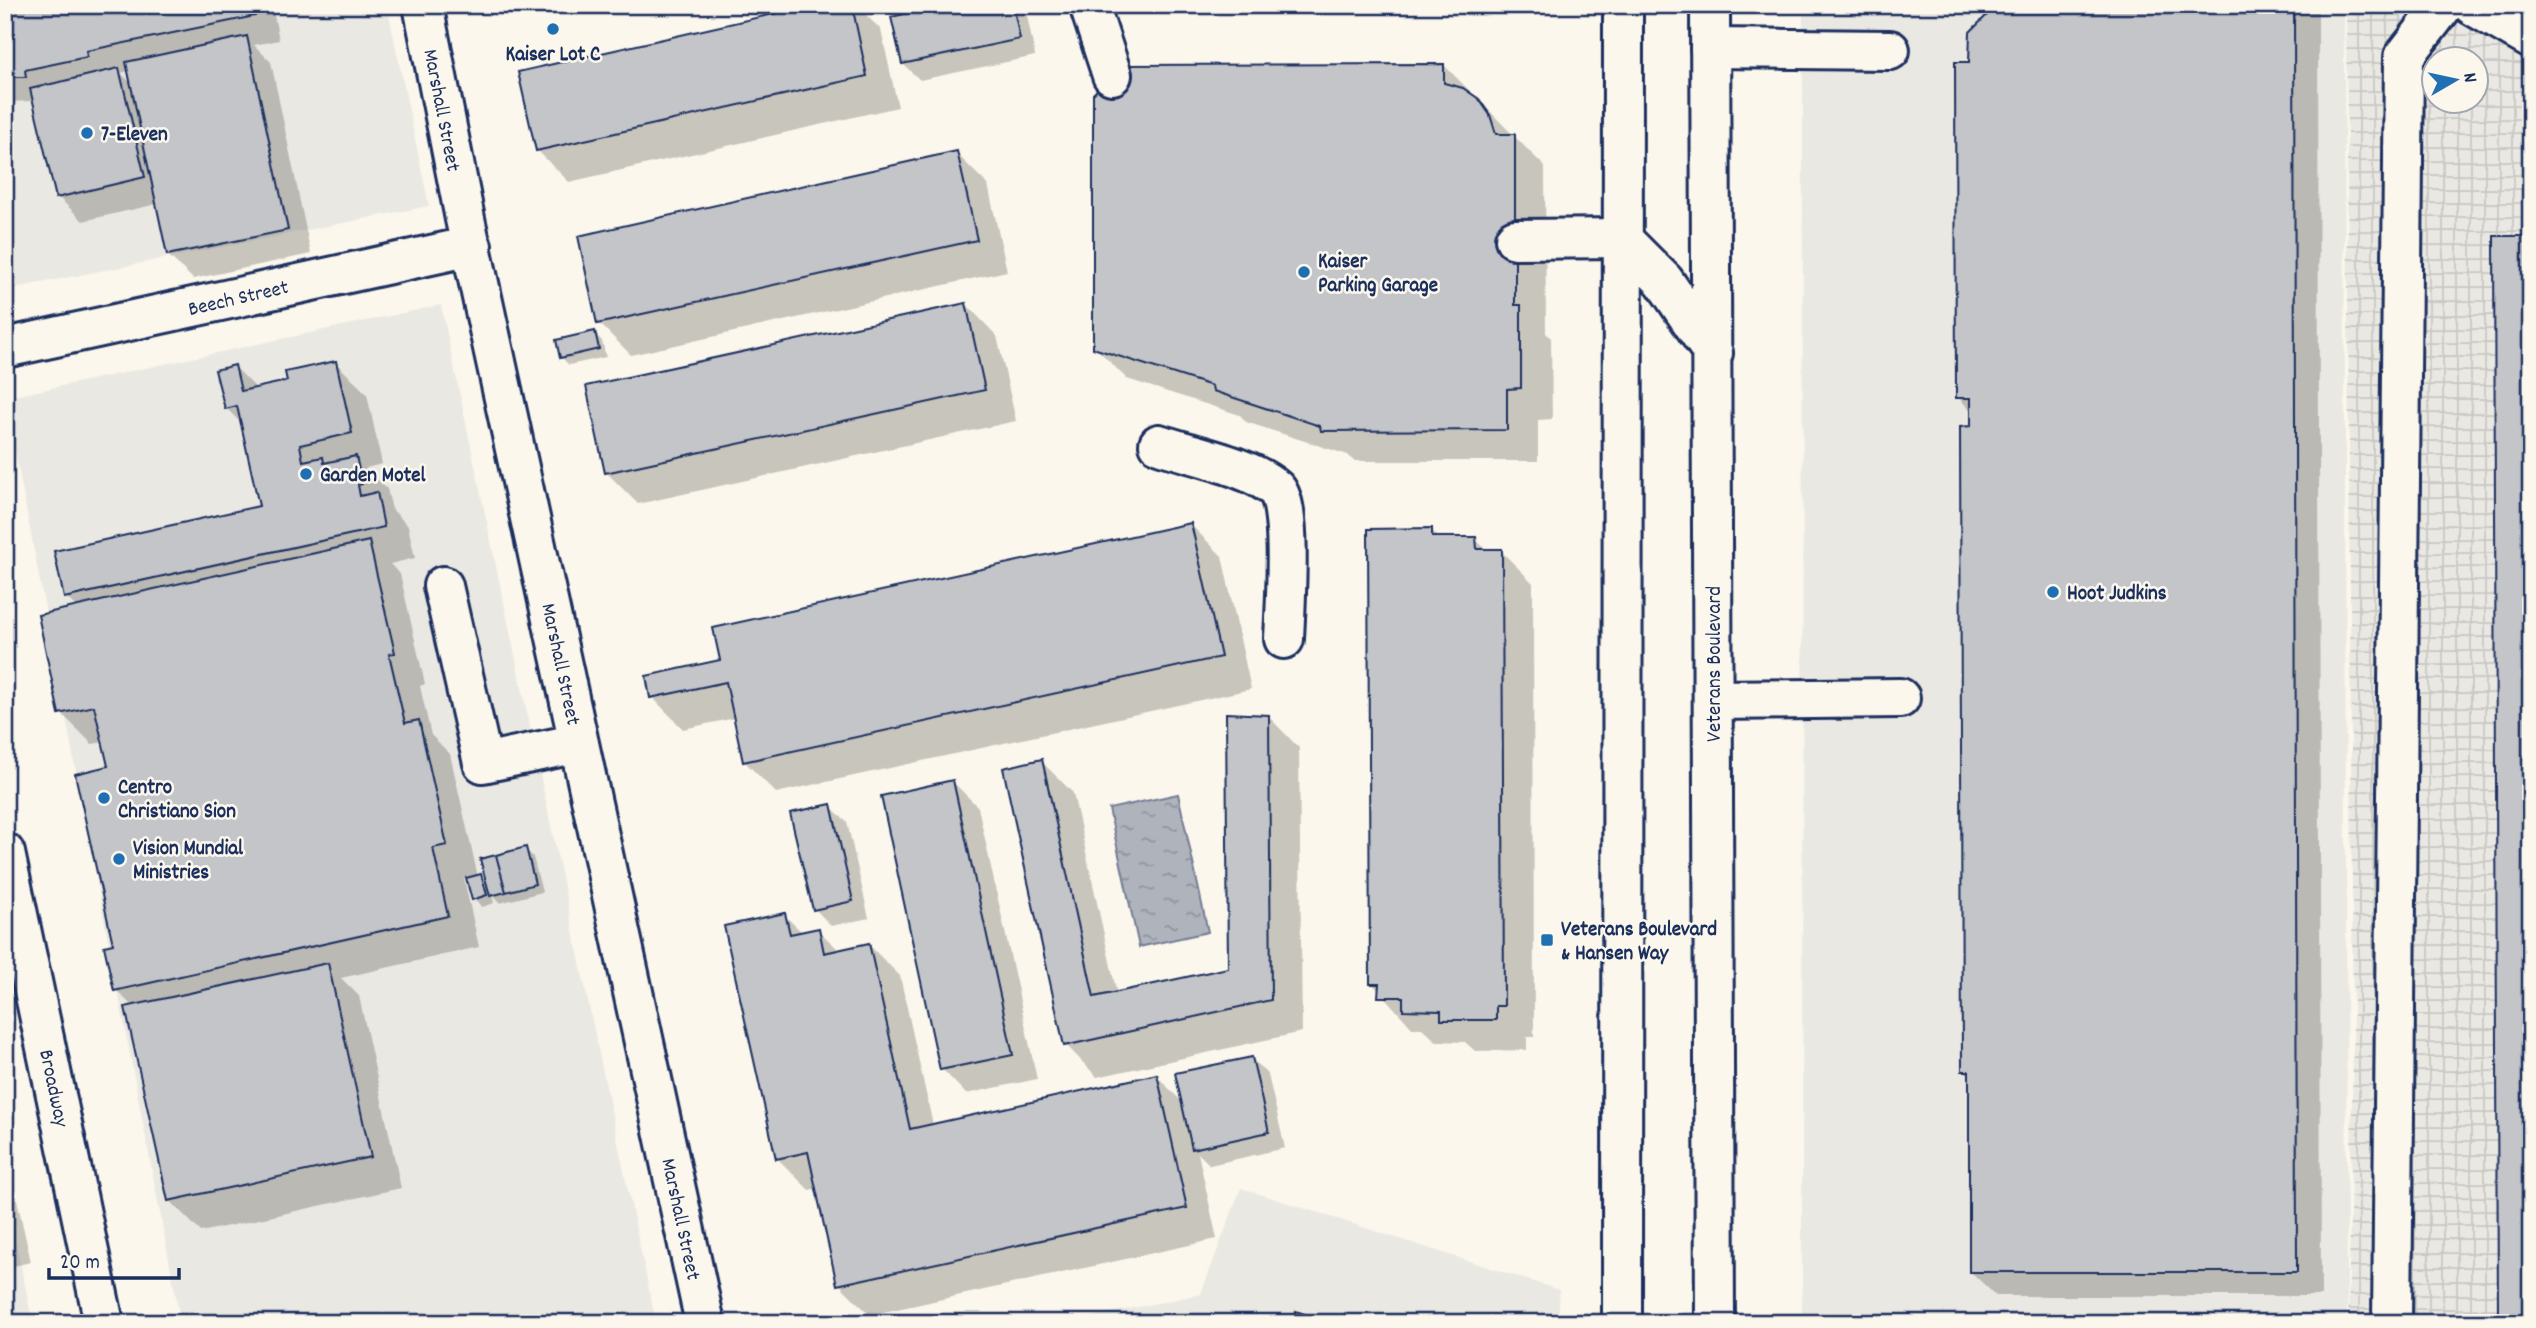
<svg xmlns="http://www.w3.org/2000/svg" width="2536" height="1328" font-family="Dekko,sans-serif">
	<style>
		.built { fill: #eae8e2 }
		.industrial { fill: url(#industrial-grid); fill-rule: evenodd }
		.water { fill: url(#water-ripples); stroke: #747e96; stroke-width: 2 }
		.shadow { fill: #0003; fill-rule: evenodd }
		.building { fill: #c3c5c9; stroke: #1b2f5e; stroke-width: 2 }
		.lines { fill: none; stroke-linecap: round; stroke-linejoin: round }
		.minor-casing { stroke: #1b2f5e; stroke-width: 44 }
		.major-casing { stroke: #1b2f5e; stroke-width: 44 }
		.minor { stroke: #fbf7ec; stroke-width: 38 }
		.major { stroke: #fbf7ec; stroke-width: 38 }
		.poi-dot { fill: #1f6fb2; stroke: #fbf7ec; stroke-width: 2.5 }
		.labels { text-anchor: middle; stroke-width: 5; stroke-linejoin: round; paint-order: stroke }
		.poi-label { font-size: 21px; font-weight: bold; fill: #1b2f5e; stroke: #fbf7ec; text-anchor: start }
		.street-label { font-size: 21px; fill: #1b2f5e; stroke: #fbf7ec }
	</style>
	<defs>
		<pattern id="industrial-grid" width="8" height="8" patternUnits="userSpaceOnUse" patternTransform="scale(1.75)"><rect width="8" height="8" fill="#eae8e2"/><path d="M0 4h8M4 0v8" fill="none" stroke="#c8c7c4"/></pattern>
		<pattern id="water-ripples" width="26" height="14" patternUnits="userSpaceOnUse" patternTransform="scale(1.75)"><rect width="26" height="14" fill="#afb3bb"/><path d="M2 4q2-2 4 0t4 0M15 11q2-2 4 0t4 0" fill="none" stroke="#8e929b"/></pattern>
	</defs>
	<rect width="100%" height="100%" fill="#fbf7ec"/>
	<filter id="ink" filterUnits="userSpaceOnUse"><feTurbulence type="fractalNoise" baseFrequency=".0143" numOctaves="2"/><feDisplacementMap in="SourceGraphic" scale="14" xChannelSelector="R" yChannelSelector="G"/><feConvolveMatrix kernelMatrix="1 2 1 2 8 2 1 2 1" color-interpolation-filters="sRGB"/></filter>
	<g filter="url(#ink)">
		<!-- built -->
		<path class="built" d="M5,5H387L429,206L5,290Z
			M1803,5H2344L2347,1323H2162L2144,1318L1802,1322Z
			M441,305L656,1323H181L5,398Z
			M1241,1188L1559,1290V1323H1062L1201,1294Z
			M5,1191L33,1323H5Z"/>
		<!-- industrial -->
		<path class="industrial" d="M2346,5H2531V1323H2348L2353,1044ZM2434,60H2476V102H2434Z"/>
		<!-- water -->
		<path class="water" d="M1178,794L1208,932L1139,947L1109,809Z"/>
		<!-- shadow -->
		<path class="shadow" d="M5,5H272L279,40L254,45L271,62L311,254L193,279L168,255L157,204L83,221L58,197L35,101L5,102ZM129,71L132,84L121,73Z
			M821,5H856L881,30L898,107L569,182L537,150Z
			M953,5H1021L1026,10L1035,56L920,80L903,64Z
			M2000,5H2318L2321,1296H1996L1971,1272V1077L1964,1070L1972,412L1958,397L1971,64Z
			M1444,65L1545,167L1546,333L1551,338L1552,419L1538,420V461H1354L1348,455L1246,422L1240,415L1127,379L1095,347Z
			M956,153L988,185L1007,271L631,355L599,323Z
			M966,304L997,336L1016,421L638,504L606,472Z
			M594,333L602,341L606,357L569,365L561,357Z
			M336,363L367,394L382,464L366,468L387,489L392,509L408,526L415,558L390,564L400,574L425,684L420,686L431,735L450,754L478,877L489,884L525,849L533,857L542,892L500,903L492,895L494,903L482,907L474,899L467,878L464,879L479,947L341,978L359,996L401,1188L201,1232L169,1200L133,1007L116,990L110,767L104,742L92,744L61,713L77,608L66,597L261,507L243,425L226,408L235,367L257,389L290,382Z
			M1191,525L1222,556L1251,689L776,793L744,761L735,718L683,729L652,697Z
			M1432,530L1440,539H1475L1488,551H1501L1533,583L1534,1037H1527V1050L1475,1051L1465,1042L1436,1041L1422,1028H1412L1372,983Z
			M1268,716L1299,748L1302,1032L1097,1077L1066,1045L1041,761L1073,793L1117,994L1230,969Z
			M953,782L978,807L1037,1079L966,1094L942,1069Z
			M830,806L847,822L869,918L831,926L815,909Z
			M784,915L803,933L818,930L840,951L869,945L900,976L933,1125L1157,1076L1183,1103L1251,1058L1268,1075L1285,1148L1210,1165L1198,1153L1217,1239L870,1315L839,1284L818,1188L809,1190L777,1158Z
			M5,1146L31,1262L5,1268Z"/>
		<!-- building -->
		<path class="building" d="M5,5H253L255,16L86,51L87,57L25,70L26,77H5Z
			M813,5H852L867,76L536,151L518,72Z
			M944,5H1013L1020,39L902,64L891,17Z
			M1997,5H2294L2297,1272H1969V1071H1962L1960,427L1971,426V398H1956L1955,62H1969L1970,32Z
			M247,36L288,230L167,255L126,62Z
			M1444,64V83L1463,88L1479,99L1490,115L1496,134H1515V305H1521V388L1507,389V430L1321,431L1320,426L1213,391L1212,386L1093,348V94L1123,65Z
			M119,68L145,177L56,198L30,89Z
			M957,151L977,240L597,324L578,236Z
			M2494,236H2531V1323H2498Z
			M966,303L985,390L605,473L586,386Z
			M595,331L599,349L560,358L556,340Z
			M336,361L352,433L300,445L303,461L323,457L324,463L356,456L362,484L358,485L360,496L377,492L384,527L64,598L54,551L259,506L237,406L225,409L215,370L235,365L241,391L287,381L285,372Z
			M1191,523L1221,657L743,762L726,682L650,698L646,676L720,660L713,628Z
			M1432,528V537H1476L1477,549H1502L1504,1006H1496V1020H1441V1011L1403,1010V997H1378L1379,984H1370L1368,529Z
			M369,541L395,653L389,654L405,723L419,720L447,845L433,848L448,916L114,991L104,946L113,944L75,774L108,766L94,706L59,714L38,615Z
			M1226,713L1269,715L1271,1000L1064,1046L1003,768L1042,759L1094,997L1228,968Z
			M953,780L1013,1055L940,1070L881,796Z
			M831,804L853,901L813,910L790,813Z
			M526,847L535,884L506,892L496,855Z
			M496,855L506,892L490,896L480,859Z
			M481,874L487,895L472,900L466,878Z
			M785,913L790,934L819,928L824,953L869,943L910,1129L1157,1074L1187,1208L837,1285L808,1152L776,1159L724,926Z
			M328,963L371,1157L168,1201L125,1007Z
			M1252,1057L1269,1132L1192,1149L1175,1073Z
			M1296,1311L1329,1323H1291Z"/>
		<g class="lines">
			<!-- minor casing -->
			<g class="minor-casing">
				<path id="minor" d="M423,5L465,219L705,1323
					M1089,5L1112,75
					M2472,5L2531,39
					M1710,48L1890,50
					M1515,239L1621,238
					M5,348L472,246
					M1159,444C1192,455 1250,466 1276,489C1293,505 1285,612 1284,639
					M443,586L483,763L579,743
					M1713,700L1900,698
					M5,853L104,1323
					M2392,1323L2404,57L2444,5"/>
			</g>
			<!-- major casing -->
			<g class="major-casing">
				<path id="major" d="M1710,5L1715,1323
					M1621,238L1664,281L1713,353
					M1622,1323L1623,5"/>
			</g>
			<!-- minor -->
			<use href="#minor" class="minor"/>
			<!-- major -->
			<use href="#major" class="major"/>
		</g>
	</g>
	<!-- markers -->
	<g class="poi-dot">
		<circle cx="553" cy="29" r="7"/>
		<circle cx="87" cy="133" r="7"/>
		<circle cx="1304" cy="272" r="7"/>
		<circle cx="306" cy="474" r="7"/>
		<circle cx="2053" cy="592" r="7"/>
		<circle cx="104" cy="798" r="7"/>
		<circle cx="119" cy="859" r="7"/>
		<rect x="1540" y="933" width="14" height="14" rx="3.5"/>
	</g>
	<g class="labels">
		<!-- poi labels -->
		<g class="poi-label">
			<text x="553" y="60" text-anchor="middle">Kaiser Lot C</text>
			<text x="101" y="140">7-Eleven</text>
			<text x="1318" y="267">Kaiser<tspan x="1318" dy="24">Parking Garage</tspan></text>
			<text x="320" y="481">Garden Motel</text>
			<text x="2067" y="599">Hoot Judkins</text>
			<text x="118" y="793">Centro<tspan x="118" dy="24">Christiano Sion</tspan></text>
			<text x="133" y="854">Vision Mundial<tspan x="133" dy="24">Ministries</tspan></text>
			<text x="1561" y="935">Veterans Boulevard<tspan x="1561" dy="24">&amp; Hansen Way</tspan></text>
		</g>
		<!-- street labels -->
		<g class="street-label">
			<text transform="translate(443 110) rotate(79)" y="7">Marshall Street</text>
			<text transform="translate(238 297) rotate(-13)" y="7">Beech Street</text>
			<text transform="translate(562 664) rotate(78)" y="7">Marshall Street</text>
			<text transform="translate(1713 664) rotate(-90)" y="7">Veterans Boulevard</text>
			<text transform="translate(55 1088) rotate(78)" y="7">Broadway</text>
			<text transform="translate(682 1219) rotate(78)" y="7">Marshall Street</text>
		</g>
	</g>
	<!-- margin -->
	<rect width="2536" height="1328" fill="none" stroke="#fbf7ec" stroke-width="28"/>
	<rect x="14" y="14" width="2508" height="1300" fill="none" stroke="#1b2f5e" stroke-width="2.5" filter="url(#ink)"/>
	<!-- north arrow -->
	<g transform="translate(2455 80) rotate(81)"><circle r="33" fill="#fbf7ec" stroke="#a1a7b3" stroke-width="2"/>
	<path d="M0-5L12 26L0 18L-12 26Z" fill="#1f6fb2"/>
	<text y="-10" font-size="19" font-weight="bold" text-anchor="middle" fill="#1b2f5e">N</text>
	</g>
	<!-- scale -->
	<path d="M49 1268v10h130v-10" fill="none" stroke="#1b2f5e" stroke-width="3.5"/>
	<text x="60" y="1268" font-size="21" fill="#1b2f5e" stroke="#fbf7ec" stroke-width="5" paint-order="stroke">20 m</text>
</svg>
